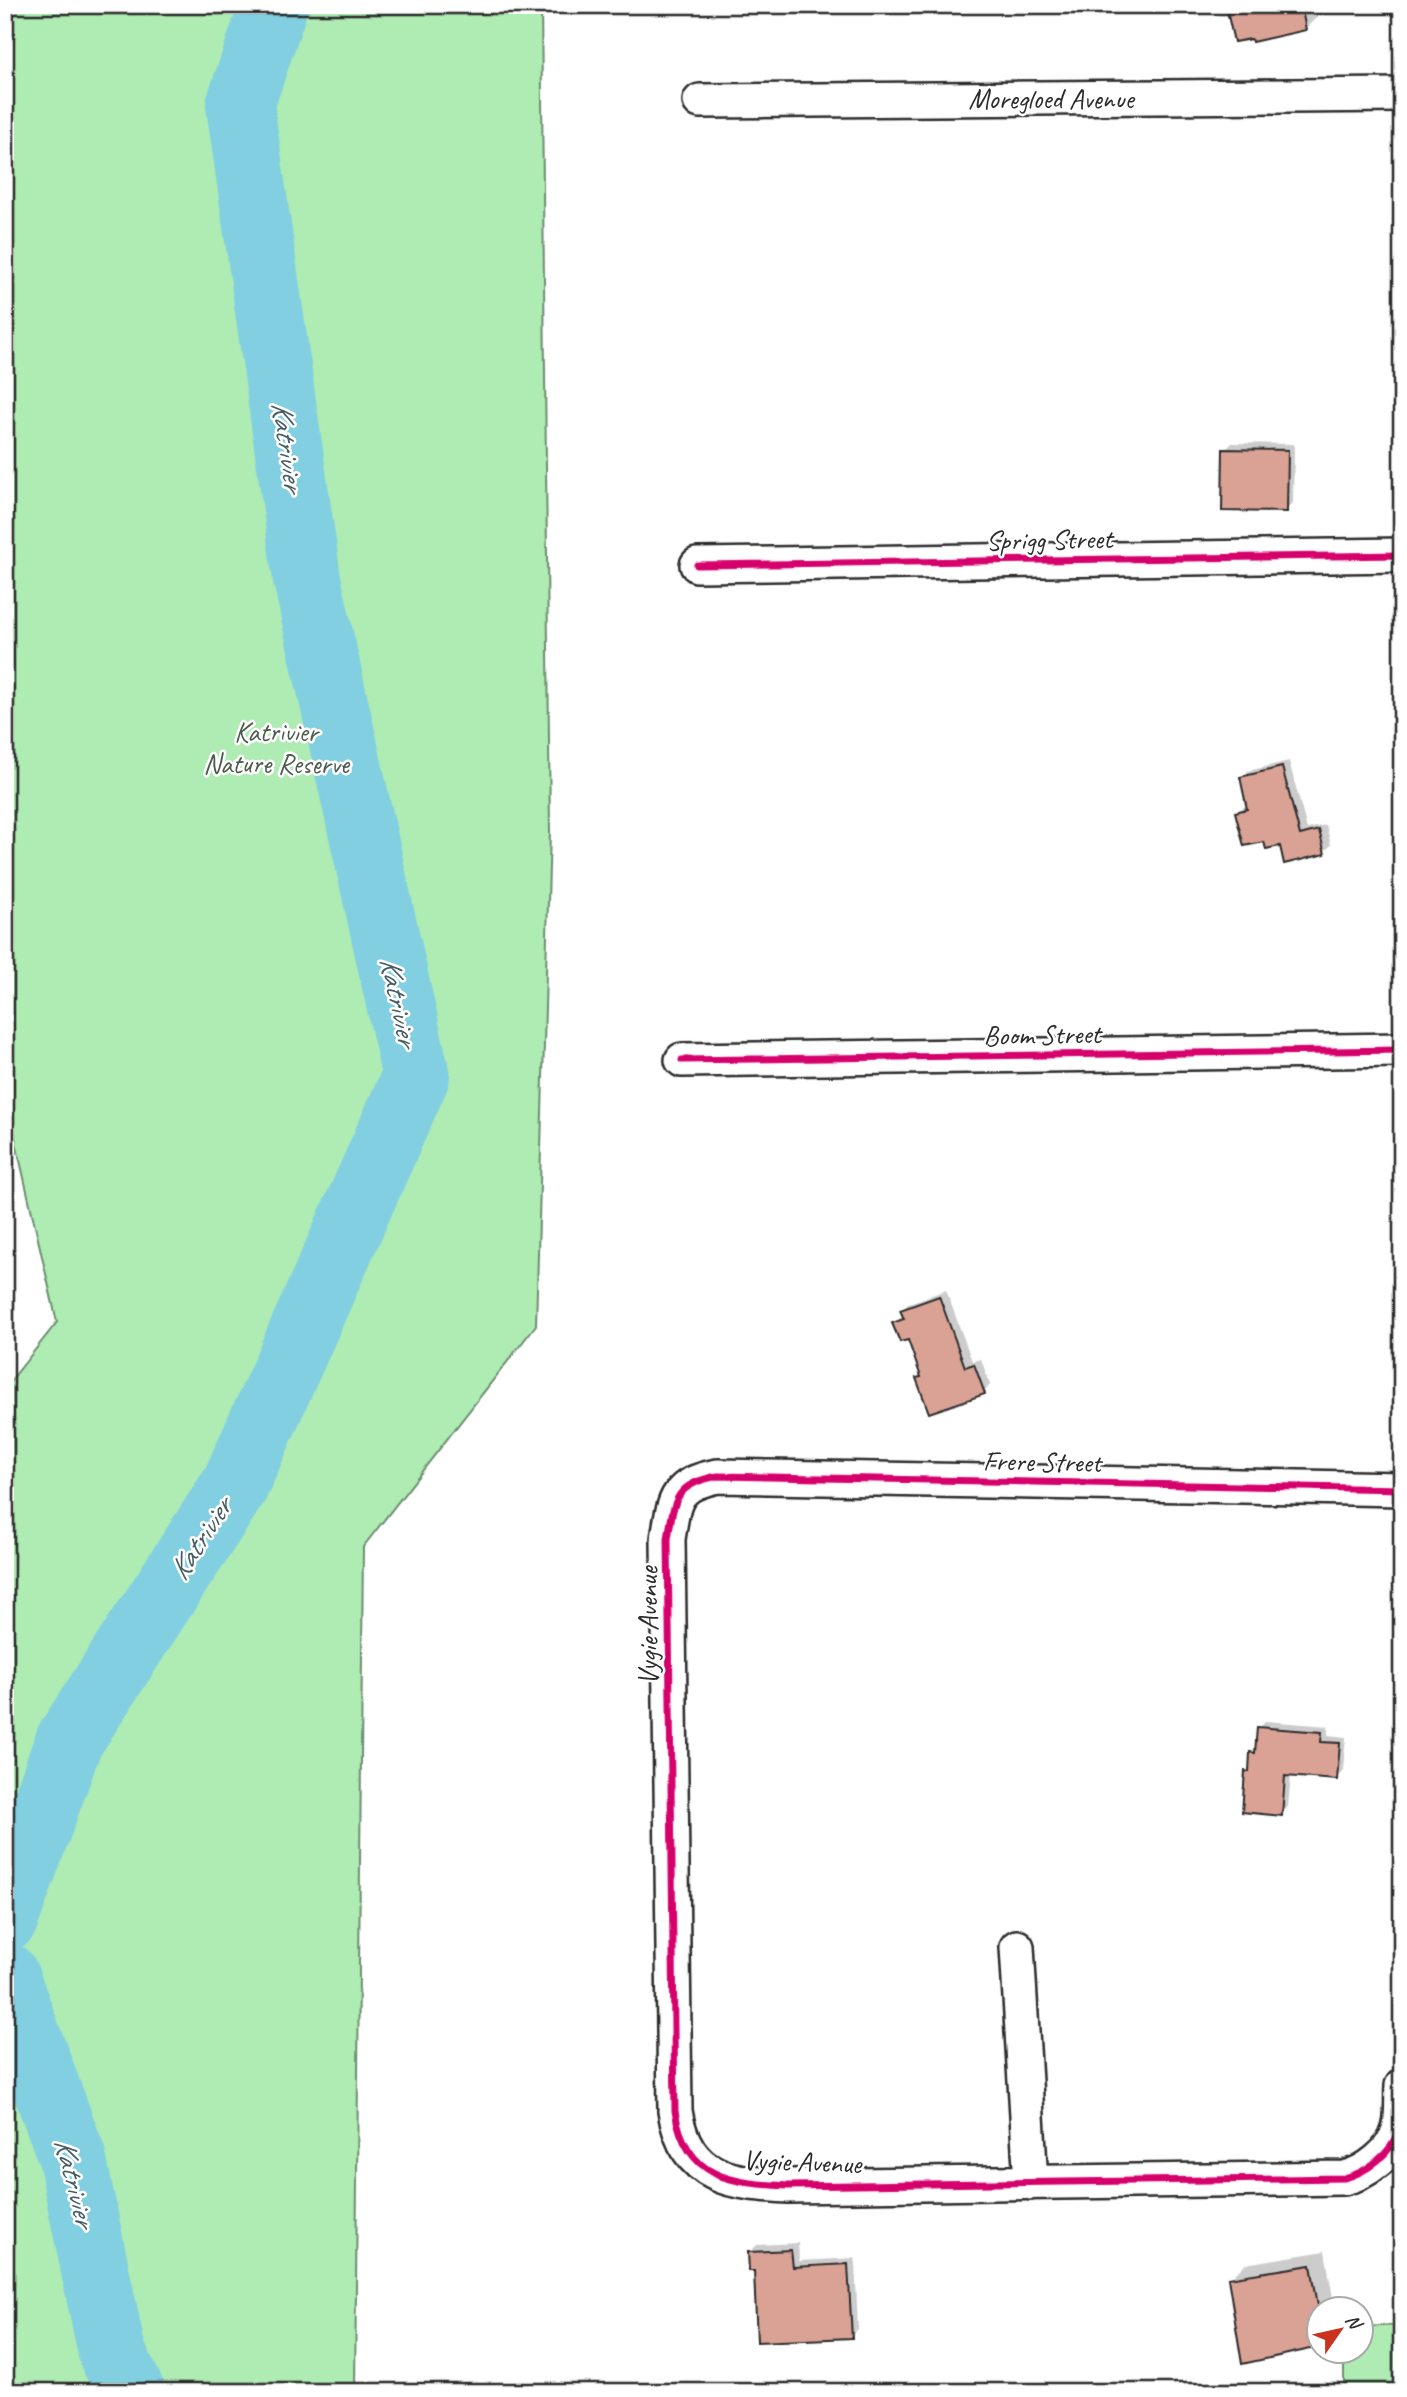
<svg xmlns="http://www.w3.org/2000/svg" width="1407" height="2397" font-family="Caveat,sans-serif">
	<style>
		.green { fill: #aeecb3; stroke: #6c8c6f; stroke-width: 2 }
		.shadow { fill: #0003 }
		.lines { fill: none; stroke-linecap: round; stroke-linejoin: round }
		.river { stroke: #82cfe1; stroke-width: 68 }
		.building { fill: #daa294; stroke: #2b2b2b; stroke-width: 2 }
		.street-casing { stroke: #2b2b2b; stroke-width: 38 }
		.street { stroke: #fff; stroke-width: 33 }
		.cycleway-casing { stroke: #fff; stroke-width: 11 }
		.cycleway { stroke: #d6006c; stroke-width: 7 }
		.labels { text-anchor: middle; stroke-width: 5; stroke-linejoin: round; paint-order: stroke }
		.street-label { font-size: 28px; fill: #2b2b2b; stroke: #fff }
		.park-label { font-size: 28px; fill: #4c5b4d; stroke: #fff }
		.water-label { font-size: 30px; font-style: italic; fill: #455c62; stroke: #fff }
	</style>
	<rect width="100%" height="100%" fill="#fff"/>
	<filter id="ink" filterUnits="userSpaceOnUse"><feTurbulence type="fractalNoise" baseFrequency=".0143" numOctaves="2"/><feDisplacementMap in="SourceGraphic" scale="14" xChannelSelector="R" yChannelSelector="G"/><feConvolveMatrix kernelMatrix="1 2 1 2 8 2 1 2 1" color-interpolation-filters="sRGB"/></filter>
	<g filter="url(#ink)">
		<!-- green -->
		<path class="green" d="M5,5H541L550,831L536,1325L363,1547L355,2392H5V1388L57,1322L5,1095Z
			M1402,2325V2392H1344V2352H1362V2327Z"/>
		<!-- shadow -->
		<path class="shadow" d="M1235,5H1318L1320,14L1305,29L1229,12Z
			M1232,443L1294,444L1293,503L1286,510L1225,450Z
			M1289,761L1307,829L1326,825L1331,845L1324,852L1265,840L1237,812L1248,804L1241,778L1248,771Z
			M946,1290L972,1361L981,1359L990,1385L984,1392L918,1379L922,1375L909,1337L894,1323L904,1315L902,1310L909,1303Z
			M1266,1721L1328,1726V1735L1346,1737L1343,1771L1336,1778L1291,1775L1288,1807L1281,1814L1247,1772L1250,1769L1252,1753L1257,1748L1259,1728Z
			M798,2243L799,2261L855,2258L858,2329L851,2336L755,2270L750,2252L757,2245Z
			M1325,2251L1335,2310H1320V2346L1243,2362L1230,2279L1245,2264Z"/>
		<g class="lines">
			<!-- river -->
			<path class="river" d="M5,1918L69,1741L235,1485L416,1076L307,579L240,105L274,5
				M5,1976L72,2157L112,2353L131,2392"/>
		</g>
		<!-- building -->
		<path class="building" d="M1253,5H1301L1306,30L1252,42L1251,39L1234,42L1227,11Z
			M1223,449L1288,450L1287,512L1222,511Z
			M1282,767L1300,835L1319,830L1325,854L1284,864L1280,846L1266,849L1264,842L1244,846L1235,812L1247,809L1240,777Z
			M939,1296L965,1367L974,1364L985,1394L929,1413L916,1378L921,1377L908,1340L900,1342L892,1323L904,1319L900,1310Z
			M1257,1727L1322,1732L1321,1742L1340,1743L1337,1780L1285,1776L1282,1816L1242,1812L1245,1771L1249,1772L1250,1752L1255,1753Z
			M791,2250L793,2267L848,2264L852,2338L757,2342L754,2271H749L748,2252Z
			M1311,2265L1320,2317V2347L1242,2364L1228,2278Z"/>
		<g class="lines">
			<!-- street casing -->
			<g class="street-casing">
				<path id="street" d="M700,101L1402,95
					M697,565L1402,555
					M682,1060L1402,1050
					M1402,1489L718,1476C675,1484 674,1499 668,1539L675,2111C686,2180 732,2183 789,2186L1344,2178C1366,2173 1393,2153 1399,2129C1403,2116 1401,2100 1402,2086
					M1017,1947L1031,2183"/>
			</g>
			<!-- street -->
			<use href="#street" class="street"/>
			<!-- cycleway casing -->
			<g class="cycleway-casing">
				<path id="cycleway" d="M697,565L1402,555
					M682,1060L1402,1050
					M1402,1489L718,1476C675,1484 674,1499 668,1539L675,2111C686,2180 732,2183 789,2186L1344,2178C1366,2173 1393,2153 1399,2129C1403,2116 1401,2100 1402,2086"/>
			</g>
			<!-- cycleway -->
			<use href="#cycleway" class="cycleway"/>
		</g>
	</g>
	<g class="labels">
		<!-- street labels -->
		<g class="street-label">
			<text x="1051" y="108">Moregloed Avenue</text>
			<text transform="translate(1049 539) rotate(-1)" y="10">Sprigg Street</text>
			<text transform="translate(1042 1034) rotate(-1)" y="10">Boom Street</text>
			<text transform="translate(1042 1461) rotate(1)" y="10">Frere Street</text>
			<text transform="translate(647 1626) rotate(-90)" y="10">Vygie Avenue</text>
			<text transform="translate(802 2161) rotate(2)" y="10">Vygie Avenue</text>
		</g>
		<!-- park labels -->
		<g class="park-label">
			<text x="276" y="741">Katrivier<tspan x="276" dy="32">Nature Reserve</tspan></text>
		</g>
		<!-- water labels -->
		<g class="water-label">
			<text transform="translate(288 446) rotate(82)" y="10">Katrivier</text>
			<text transform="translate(399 1001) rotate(78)" y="10">Katrivier</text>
			<text transform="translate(200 1539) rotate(-57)" y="10">Katrivier</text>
			<text transform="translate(75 2182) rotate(76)" y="10">Katrivier</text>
		</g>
	</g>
	<!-- margin -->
	<rect width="1407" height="2397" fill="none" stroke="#fff" stroke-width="28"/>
	<rect x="14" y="14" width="1379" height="2369" fill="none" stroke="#2b2b2b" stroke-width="2.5" filter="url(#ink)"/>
	<!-- north arrow -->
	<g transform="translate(1340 2330) rotate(56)"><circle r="33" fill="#ffffff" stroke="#aaaaaa" stroke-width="2"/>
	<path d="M0-5L12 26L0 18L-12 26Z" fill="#c8321e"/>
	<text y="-10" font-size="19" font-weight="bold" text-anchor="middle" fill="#2b2b2b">N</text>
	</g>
</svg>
